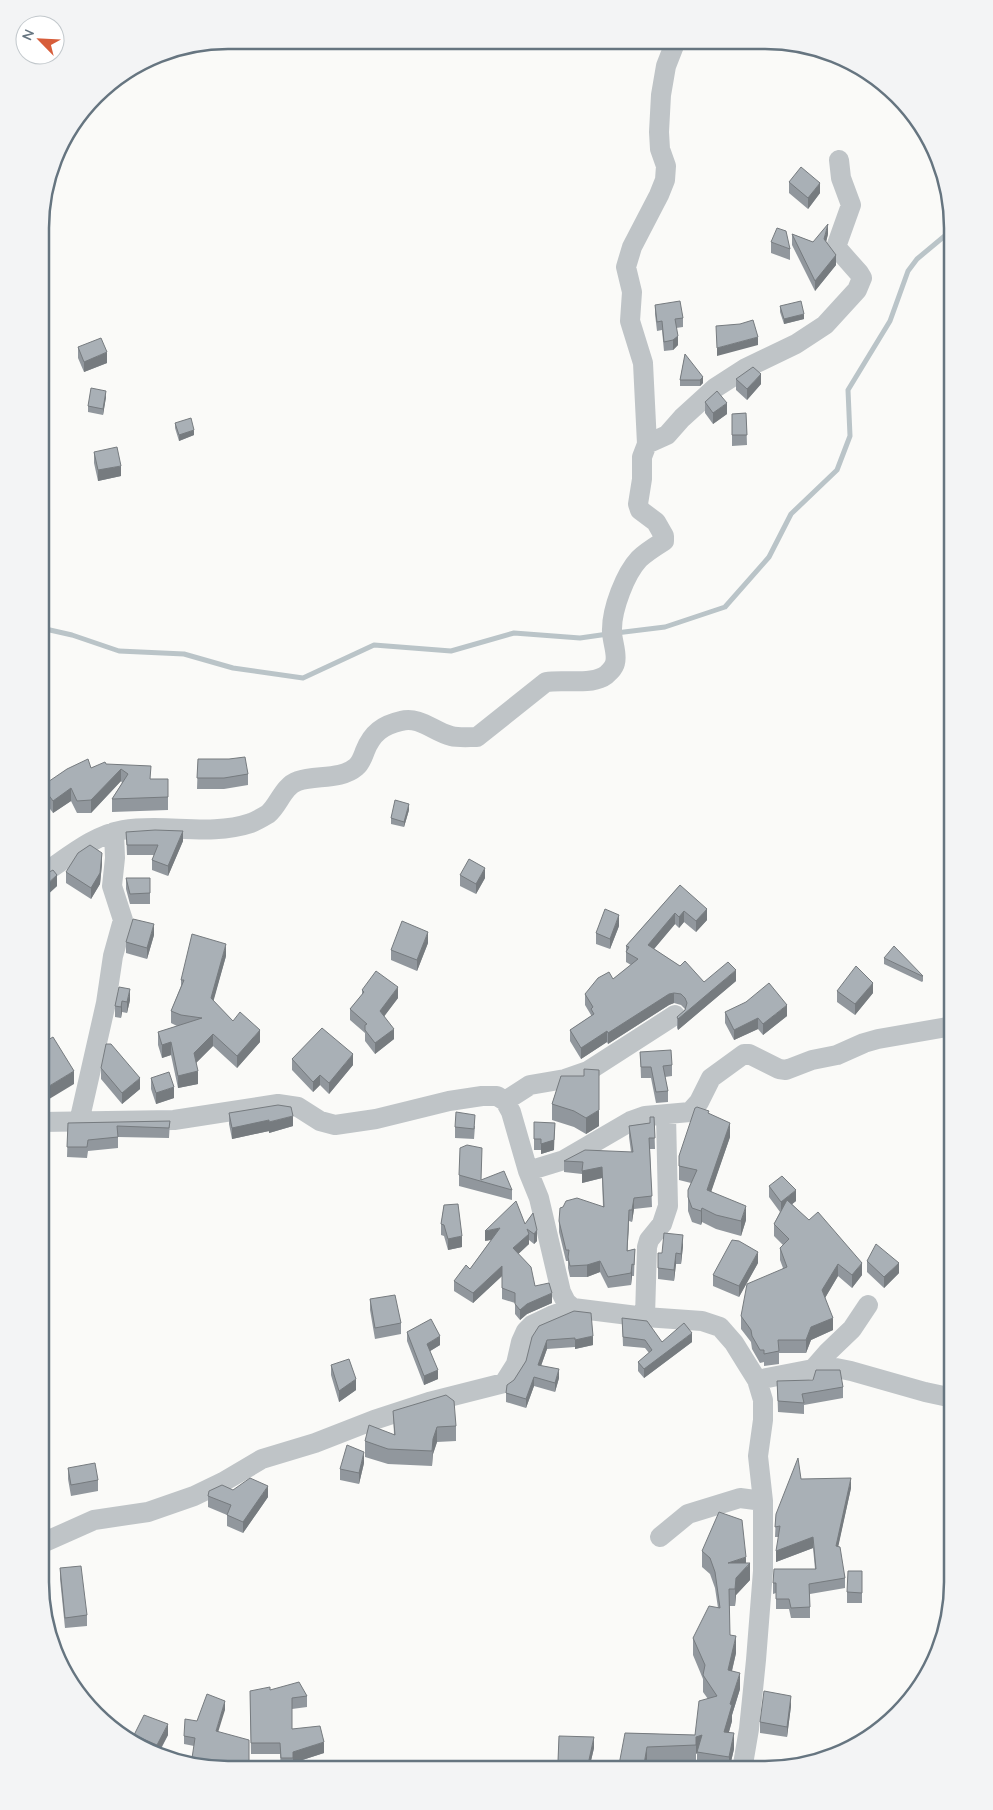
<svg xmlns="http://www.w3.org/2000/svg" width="993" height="1810" font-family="Quicksand,sans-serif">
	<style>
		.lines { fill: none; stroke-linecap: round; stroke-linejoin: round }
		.stream { stroke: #bac4c8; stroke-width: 5 }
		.minor { stroke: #bfc4c7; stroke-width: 20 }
		.wall { fill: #91979d }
		.shaded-wall { fill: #767b7f }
		.building { fill: #a9b0b6; stroke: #767b7f }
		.rim { fill: none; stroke: #667580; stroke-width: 2.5 }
	</style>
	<rect width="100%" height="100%" fill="#fafaf8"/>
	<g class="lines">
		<!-- stream -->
		<path class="stream" d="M41,628L72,635L119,651L184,654L233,668L303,678L374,645L451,651L514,633L580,638L608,634
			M616,633L665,627L725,607L769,557L791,514L837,470L850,436L848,390L890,321L908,271L917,259L953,229"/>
		<!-- minor -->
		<path class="minor" d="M647,444L667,435L682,418L715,388L746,368L796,344L825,325L857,290L862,278L859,273L836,247L851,205L841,178L839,160
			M41,875C66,859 93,835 123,830C166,823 209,837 251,823C256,821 263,817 268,814C279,805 283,786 298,781C316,775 341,780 356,767C361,763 363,756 365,751C372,733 383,725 401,721C420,716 434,732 451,736C459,738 468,737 477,737L546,682C564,679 587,685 603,677C607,675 614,668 615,663C618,653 611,639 612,629C612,609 625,574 639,559C646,552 656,546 664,541V536L656,522L640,510L638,504L642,479V457L647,444L643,363L630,321L632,292L626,267L632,247L659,195L665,180L666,166L660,149L659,132L661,95L666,66L675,43
			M505,1101L530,1085L565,1079L588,1071L675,1015
			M41,1122L174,1120L278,1104L298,1107L320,1121L335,1125L376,1119L449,1101L482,1096H497L505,1101L511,1112L528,1171L539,1198L561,1292L566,1302L573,1308
			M79,1122L106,1003L113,956L123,920L112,886L115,858L114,832
			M528,1171L564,1160L631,1121L645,1116L690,1112L699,1102L711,1078L744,1054H749L779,1069L786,1070L812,1060L837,1055L864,1043L878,1039L953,1026
			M645,1317L647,1247L649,1240L662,1224L668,1206L666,1115
			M813,1369L827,1353L852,1329L868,1305
			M757,1380L813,1369L836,1368L851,1371L925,1392L953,1398
			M660,1537L688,1514L740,1498L763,1501
			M40,1544L94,1520L148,1512L194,1496L223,1482L262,1459L315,1443L374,1420L429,1402L504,1383L516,1364L521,1342L526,1331L532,1325L551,1316L573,1308L645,1317L702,1321L720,1327L734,1343L747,1364L757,1380L763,1400V1420L758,1456L763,1501V1571L756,1660L749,1729L742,1770"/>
	</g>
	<!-- wall -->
	<path class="wall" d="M789,182L820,193L808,209L789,193Z
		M792,234L813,242L828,234L826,242L836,265L815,291L792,245Z
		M771,242L790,249V260L771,253Z
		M655,305L683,318V327L676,328L678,345L673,350L664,351L662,330L657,331L655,314Z
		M780,306L804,319L784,324L780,312Z
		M78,347L107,363L84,372L78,358Z
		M685,354L703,383L700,386H680V380Z
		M736,379L761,384L747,400L736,390Z
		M106,397L103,415L88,412V406Z
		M705,402L727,414L713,424L705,413Z
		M746,413L747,445L732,446V414Z
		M175,423L194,435L179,441L175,428Z
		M94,452L121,476L98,481L94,463Z
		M198,759L248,774V785L224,789H197Z
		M106,764L151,779H168V810L112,812V799L122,783L121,781L91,813H77L71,801L53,813L42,798V786L91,768Z
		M409,810L404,827L391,824V818Z
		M126,832L183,841L168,876L152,870V860L154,855H127Z
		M102,864L100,884L91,899L66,883V872Z
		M460,875L485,878L476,894L460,886Z
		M41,876L57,886L45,897L41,891Z
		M126,878H150V904H130L126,889Z
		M680,885L707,920L696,932L684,922L679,928L675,924L654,949L704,982L736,981L678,1030L677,1028V1017L685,1010V1009L681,1005L674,1003L669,1005L608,1044L607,1042L581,1059L570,1041V1030L591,1016V1015L585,1005V994L613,979L631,965L626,962V946Z
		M619,926L610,949L596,944V933Z
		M154,935L147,959L126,953V942Z
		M428,943L417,971L391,960V950Z
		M226,956L213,1001L233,1021L260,1042L237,1068L213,1046L196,1063L198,1084L178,1088L171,1055L162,1058L158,1045V1032L177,1026L171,1023V1011L181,986V980Z
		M884,958L923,976V981L922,982L884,964Z
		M119,987L130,1000L127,1013L122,1012L121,1018L115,1017V1006Z
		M362,990L398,998L384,1016L394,1039L375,1054L365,1041V1033L350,1020V1009L362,995Z
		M837,991L873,993L855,1015L837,1002Z
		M725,1012L787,1016L763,1035L758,1029L734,1040L725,1023Z
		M640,1052L672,1065V1076L665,1077L668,1091V1102L656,1103L651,1078H641Z
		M292,1059L353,1065L329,1094L320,1085L313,1092L292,1070Z
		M101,1068L140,1089L122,1104L101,1079Z
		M561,1076L599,1126L586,1134L574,1127L552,1120V1104Z
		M151,1078L174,1098L156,1104L151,1089Z
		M229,1113L293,1126L269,1133V1131L232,1139L229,1124Z
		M709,1113L730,1137L711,1191L746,1220L741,1236L716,1229L702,1222L701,1225L692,1222L688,1211V1190L691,1183L679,1180V1156Z
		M654,1117L655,1149H650L652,1207L634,1209L632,1222L629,1221L627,1251L635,1249L634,1276H632L631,1285L608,1288L600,1272L587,1277H570L568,1268V1261H566L559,1232V1221L603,1207L602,1178L582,1183V1174L564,1172V1161L631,1152L629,1137V1126L650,1123Z
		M170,1121L169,1138L118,1137V1148L88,1151L87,1158L67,1157L68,1123Z
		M534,1122L554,1150L541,1154V1150H534Z
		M475,1126L474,1139L455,1138V1127Z
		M459,1175L481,1180L512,1190V1200L459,1186Z
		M769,1186L796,1201L792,1204L862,1275L852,1288L838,1276L825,1298L833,1330L811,1340L806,1353H779V1364L764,1366V1362L760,1363L752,1349L751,1342L741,1329V1316L783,1268L780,1260V1248L783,1245L774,1236V1224L780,1212L769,1197Z
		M444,1205L462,1247L448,1250L444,1236L441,1235V1224Z
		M533,1213L537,1241L534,1244L529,1240V1244L518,1254L535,1286L552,1303L527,1314L520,1320L515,1314V1303L502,1299V1276L473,1303L454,1291V1281L470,1269L491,1240L485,1241L525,1224Z
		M683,1246L681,1264H676L674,1281L658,1279V1253H662Z
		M867,1261L899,1273L884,1288L867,1272Z
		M758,1263L739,1297L713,1286V1275Z
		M370,1299L401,1323V1334L375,1339L370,1310Z
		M574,1311L593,1345L575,1349V1347L547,1349L541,1366L559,1378L555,1392L534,1386L526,1408L506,1402V1393L526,1361Z
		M622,1318L662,1342H692L644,1378L638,1371V1362L649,1353L645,1348L623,1346Z
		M407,1332L440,1345L430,1351L438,1379L424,1385L407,1341Z
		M331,1365L356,1390L339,1402L331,1375Z
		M777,1381L843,1387V1398L804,1405V1414L778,1412Z
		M393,1411L456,1426V1441L437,1442L433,1454L432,1466L388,1464L365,1457V1441L394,1435Z
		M364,1463L359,1484L340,1480V1469Z
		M68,1468L98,1480V1491L71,1496L68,1479Z
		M801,1479L851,1488L838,1546L845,1578V1588L810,1594V1618H791L789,1609H776V1593L773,1594V1583L815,1569L813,1548L776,1562L779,1537H775L776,1514Z
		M233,1490L268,1497L243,1533L227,1526V1515L208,1507V1496Z
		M702,1551L746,1563L750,1580L736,1595L735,1606H729L730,1635L736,1653L732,1671L740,1689L732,1715V1721L729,1732L734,1749L729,1770H707L697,1768V1753L696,1754V1761L647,1764L625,1733L695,1735L708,1699L703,1692V1679L693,1655V1638L718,1608L715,1588L710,1574L702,1567Z
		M60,1568L87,1615V1626L65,1628L60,1579Z
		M862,1571V1603H847V1592Z
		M270,1690L307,1696V1707L292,1709V1729L324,1753L293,1763V1769H281L280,1754H251L250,1691Z
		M791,1706L787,1737L760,1733V1722Z
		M225,1710L194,1746L184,1744V1736L197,1721Z
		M134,1735H168L158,1755L144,1750L134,1744Z
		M559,1736L594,1748L589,1769H558Z"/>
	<!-- shaded-wall -->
	<path class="shaded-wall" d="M820,183V193L808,209V198Z
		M828,224V234L824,250V239Z
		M836,255V265L815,291V281Z
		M804,314V319L784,324V319Z
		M678,336V345L673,350V340Z
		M758,337V345L717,356V348Z
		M107,352V363L84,372V362Z
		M761,374V384L747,400V389Z
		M703,377V383L700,386V380Z
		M106,391V397L103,415V409Z
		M727,403V414L713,424V413Z
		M194,430V435L179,441V435Z
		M121,466V476L98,481V470Z
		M121,769V781L91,813V800Z
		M71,788V801L53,813V801Z
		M409,804V810L404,827V822Z
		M183,831V841L168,876V866Z
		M102,853V864L100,884L91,899V888Z
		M485,868V878L476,894V884Z
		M57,875V886L45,897V886Z
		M707,909V920L696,932V921Z
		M684,911V922L679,928V917Z
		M675,913V924L648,956V945Z
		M619,915V926L610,949V939Z
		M154,924V935L147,959V948Z
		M428,932V943L417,971V960Z
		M226,944V956L211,1010V998Z
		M736,970V981L678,1030V1019Z
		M873,983V993L855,1015V1004Z
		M398,987V998L380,1022V1011Z
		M130,989V1000L127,1013V1002Z
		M674,993V1003L669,1005L608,1044V1033L669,994Z
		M122,1001V1012L121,1018V1007Z
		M787,1005V1016L763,1035V1024Z
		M758,1018V1029L734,1040V1030Z
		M394,1029V1039L375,1054V1043Z
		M260,1030V1042L237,1068V1056Z
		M607,1031V1042L581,1059V1048Z
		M213,1034V1046L194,1065V1053Z
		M171,1042V1055L162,1058V1045Z
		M353,1054V1065L329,1094V1083Z
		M74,1071V1084L41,1104V1091Z
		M198,1071V1084L178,1088V1076Z
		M320,1075V1085L313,1092V1082Z
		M140,1078V1089L122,1104V1093Z
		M174,1087V1098L156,1104V1093Z
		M599,1110V1126L586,1134V1118Z
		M293,1116V1126L269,1133V1122Z
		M269,1120V1131L232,1139V1128Z
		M555,1123L554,1150L541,1154V1144Z
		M730,1123V1137L707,1204V1190Z
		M602,1167V1178L582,1183V1171Z
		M796,1190V1201L781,1213V1202Z
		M634,1198V1209L632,1222V1210Z
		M746,1206V1220L741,1236V1221Z
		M702,1208V1222L701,1225V1211Z
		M629,1210V1221L627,1262V1251Z
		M500,1228V1238L485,1241V1231Z
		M537,1230V1241L534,1244V1234Z
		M529,1234V1244L513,1259V1248Z
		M683,1235V1246L681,1264V1254Z
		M462,1236V1247L448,1250V1239Z
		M758,1252V1263L739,1297V1286Z
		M676,1253V1264L674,1281V1270Z
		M600,1261V1272L587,1277V1265Z
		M862,1263V1275L852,1288V1275Z
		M899,1263V1273L884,1288V1277Z
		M632,1264V1276L631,1285V1273Z
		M838,1264V1276L822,1303V1290Z
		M502,1266V1276L473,1303V1293Z
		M552,1293V1303L527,1314L520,1320V1310L527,1304Z
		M833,1318V1330L811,1340L806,1353V1340L811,1327Z
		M692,1333V1342L644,1378V1369Z
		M440,1336V1345L427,1353V1344Z
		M593,1336V1345L575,1349V1340Z
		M547,1340V1349L538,1374V1365Z
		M559,1369V1378L555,1392V1383Z
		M438,1370V1379L424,1385V1376Z
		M534,1377V1386L526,1408V1399Z
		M356,1379V1390L339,1402V1391Z
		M437,1427V1442L433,1454L432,1466L433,1439Z
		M364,1452V1463L359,1484V1473Z
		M42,1475V1486L40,1491V1480Z
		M851,1478V1488L836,1557V1546Z
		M268,1486V1497L243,1533V1522Z
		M813,1537V1548L776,1562V1551Z
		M746,1557V1568L750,1563V1580L736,1595L735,1606V1589L728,1563Z
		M736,1636V1653L728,1687V1670Z
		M740,1673V1689L732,1715V1721L724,1749V1732L730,1704Z
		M791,1696V1706L787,1737V1727Z
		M225,1701V1710L216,1739V1731Z
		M168,1724V1735L157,1755V1745Z
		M734,1733V1749L729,1770V1757Z
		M702,1735L697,1753L696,1754V1737Z
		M594,1737V1748L589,1769H587Z
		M324,1742V1753L293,1763V1752Z
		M647,1747V1764L646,1770H643Z"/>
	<!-- building -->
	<path class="building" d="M801,167L820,183L808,198L789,182Z
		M828,224L824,239L836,255L815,281L792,234L813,242Z
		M777,228L786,231L790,249L771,242Z
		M680,301L683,318L675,319L678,336L673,340L664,342L662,321L657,322L655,305Z
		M801,301L804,314L784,319L780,306Z
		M753,320L758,337L717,348L716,326L740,324Z
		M101,338L107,352L84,362L78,347Z
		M685,354L703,377L700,380H680Z
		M753,367L761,374L747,389L736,379Z
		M91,388L106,391L103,409L88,406Z
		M717,391L727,403L713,413L705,402Z
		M746,413L747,435H732V414Z
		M191,418L194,430L179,435L175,423Z
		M117,447L121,466L98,470L94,452Z
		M245,757L248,774L224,778H197L198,759H229Z
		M88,759L91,768L105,762L106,764L151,766L150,779H168V797L112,799L128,774L121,769L91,800L77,801L71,788L53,801L42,786L67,769Z
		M395,800L409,804L404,822L391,818Z
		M155,830L183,831L168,866L152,860L158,845H127L126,832Z
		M90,845L102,853L100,873L91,888L66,872L78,853Z
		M469,859L485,868L476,884L460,875Z
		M53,870L57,875L45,886L41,881V876H42Z
		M126,878H150V893L130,894Z
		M680,885L707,909L696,921L684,911L679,917L675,913L648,945L680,966L685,961L704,982L728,962L736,970L678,1019L677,1017L685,1010L687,1003L685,998L681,994L674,993L669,994L608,1033L607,1031L581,1048L570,1030L594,1014L591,1009L593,1007L585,994L598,978L609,972L613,979L638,959L626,952L629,947L626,946Z
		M605,909L619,915L610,939L596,933Z
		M133,919L154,924L147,948L126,942Z
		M402,921L428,932L417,960L391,950Z
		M192,934L226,944L211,998L233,1021L240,1012L260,1030L237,1056L213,1034L194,1053L198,1071L178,1076L171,1042L162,1045L158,1032L202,1018L181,1015L171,1011L184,980H181Z
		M894,946L923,976H922L884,958Z
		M856,966L873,983L855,1004L837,991Z
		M376,971L398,987L380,1011L394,1029L375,1043L365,1030V1025L367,1024L350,1009L364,992L362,990Z
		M769,983L787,1005L763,1024L758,1018L734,1030L725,1012L746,1002Z
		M119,987L130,989L127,1002L122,1001L121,1007L115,1006Z
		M322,1028L353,1054L329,1083L320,1075L313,1082L292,1059Z
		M53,1037L74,1071L41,1091V1044Z
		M106,1044H111L140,1078L122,1093L101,1068Z
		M671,1050L672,1065L663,1066L668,1091L656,1092L651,1067H641L640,1052Z
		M584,1069L599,1070V1110L586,1118L574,1111L552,1104L561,1076H584Z
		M169,1072L174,1087L156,1093L151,1078Z
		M278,1105L291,1107L293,1116L269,1122V1120L232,1128L229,1113Z
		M697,1107L709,1111L708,1113L730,1123L707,1190L746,1206L741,1221L716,1215L702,1208L701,1211L692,1208L688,1197V1190L697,1170L679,1166V1156L695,1108Z
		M456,1112L475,1115L474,1129L455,1127Z
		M650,1117H654L655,1138H649L652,1196L634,1198L632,1210H629L627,1251L635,1249L634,1265L632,1264L631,1273L608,1277L600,1261L587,1265L570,1266L568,1257L569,1250H566L559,1221L560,1208L563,1207L566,1201L577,1198L604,1207L602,1167L582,1171L583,1162L564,1161L585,1150L633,1152L629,1126L650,1123Z
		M170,1121L169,1128L117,1126L118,1137L88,1140L87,1147H67L68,1123Z
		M534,1122L555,1123L554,1140L541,1144V1139H534Z
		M467,1145L482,1148L481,1180L504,1171L512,1190L459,1175L460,1148Z
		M782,1176L796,1190L781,1202L769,1186Z
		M787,1200L809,1220L818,1212L862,1263L852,1275L838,1264L822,1290L833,1318L811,1327L806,1340H778L779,1351L764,1354V1350H760L752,1336L751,1330L741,1316L747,1284L787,1267L780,1248L789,1239L774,1224Z
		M516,1201L525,1224L533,1213L537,1230L534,1234L527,1229L529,1234L513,1248L531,1267L535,1286L549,1283L552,1293L527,1304L520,1310L515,1304V1293L502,1288V1266L473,1293L454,1281L466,1265L470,1269L500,1228L485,1231Z
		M458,1204L462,1236L448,1239L444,1225L441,1224L444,1205Z
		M664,1233L683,1235L681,1254L676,1253L674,1270L658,1268V1253H662Z
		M732,1240L739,1241L758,1252L739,1286L713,1275Z
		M876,1244L899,1263L884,1277L867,1261Z
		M395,1295L401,1323L375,1328L370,1299Z
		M574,1311L591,1313L593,1336L575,1340V1338L547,1340L538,1365L559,1369L555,1383L534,1377L526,1399L506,1393L507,1385L514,1380L526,1361L532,1337L539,1326Z
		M622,1318L647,1321L662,1342L684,1323L692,1333L644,1369L638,1362L652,1350L645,1340L623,1337Z
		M431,1319L440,1336L427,1344L438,1370L424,1376L407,1332Z
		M349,1359L356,1379L339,1391L331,1365Z
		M816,1370H840L843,1387L802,1394L804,1403L778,1401L777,1381L813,1380Z
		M446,1395L454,1401L456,1426L437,1427L433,1439L432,1451L388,1449L365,1441L369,1425L395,1435L393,1411Z
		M347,1445L364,1452L359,1473L340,1469Z
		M798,1458L801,1479L851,1478L836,1546L840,1547L845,1578L809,1584L810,1607L791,1608L789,1599H776V1583H773L774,1569H816L813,1537L776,1551L780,1526L775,1527L776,1514Z
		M95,1463L98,1480L71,1485L68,1468Z
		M250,1478L268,1486L243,1522L227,1515L231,1505L208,1496L209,1491L222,1485L233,1490Z
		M719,1512L742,1520L746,1557L728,1563H750L736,1578L735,1589H729L730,1635L736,1636L728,1670L740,1673L730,1704L732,1705L724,1732L734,1733L729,1757L697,1752L702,1735L696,1737V1745L647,1747L643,1770H618L625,1733L695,1735L699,1701L717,1696L703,1675L705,1665L693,1638L709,1606L720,1608L715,1572L710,1558L702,1551Z
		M81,1566L87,1615L65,1618L60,1568Z
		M848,1571H862V1593L847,1592Z
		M299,1682L307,1696L292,1698V1729L320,1726L324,1742L293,1752V1758H281L280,1743H251L250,1691L270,1687V1690Z
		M764,1691L791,1696L787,1727L760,1722Z
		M207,1694L225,1701L216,1731L249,1740V1768H203L191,1765L195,1738L184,1736L185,1719L197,1721Z
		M144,1715L168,1724L157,1745L134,1735Z
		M559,1736L594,1737L587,1769H584L558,1761Z"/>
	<!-- crop -->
	<path d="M0 0H993V1810H0ZM228 49H765A179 179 0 0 1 944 228V1582A179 179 0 0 1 765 1761H228A179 179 0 0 1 49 1582V228A179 179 0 0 1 228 49Z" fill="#f3f4f5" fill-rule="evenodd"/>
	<path class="rim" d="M228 49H765A179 179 0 0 1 944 228V1582A179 179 0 0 1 765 1761H228A179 179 0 0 1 49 1582V228A179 179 0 0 1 228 49Z"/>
	<!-- north arrow -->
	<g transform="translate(40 40) rotate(294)"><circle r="24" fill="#ffffff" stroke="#c2c8cc"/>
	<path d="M0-4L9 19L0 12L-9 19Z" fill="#d75d3a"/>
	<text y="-8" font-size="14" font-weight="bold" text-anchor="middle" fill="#667580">N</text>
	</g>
</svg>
